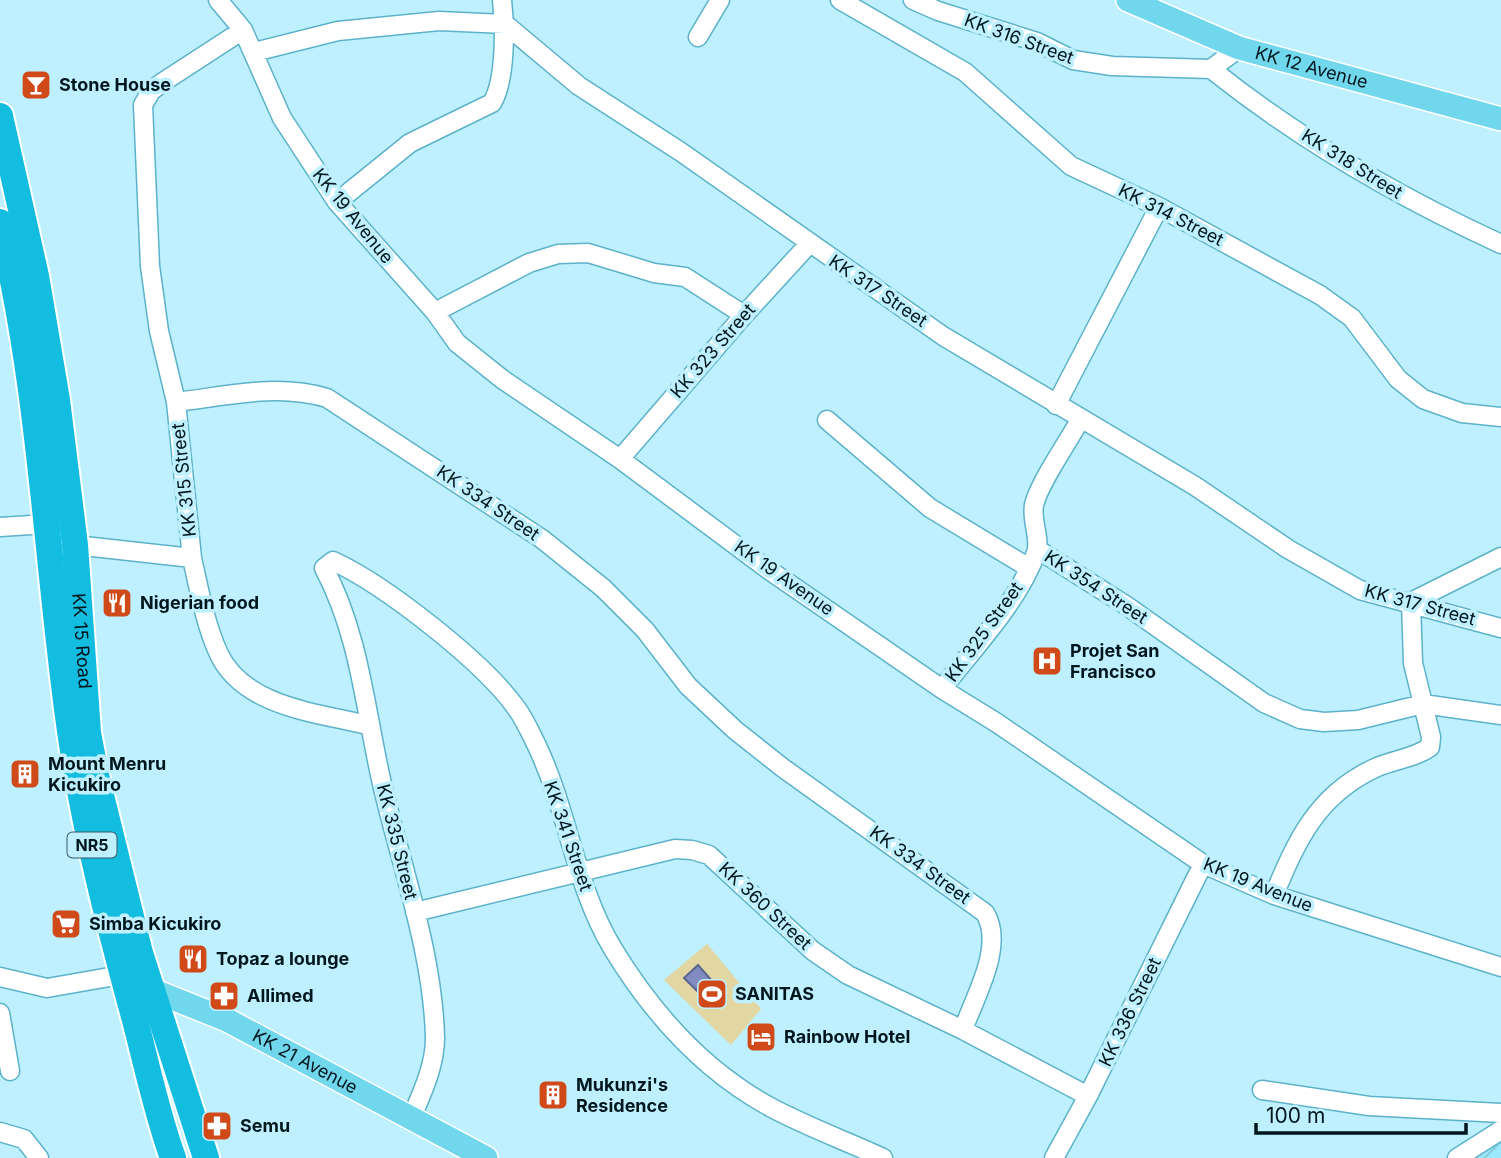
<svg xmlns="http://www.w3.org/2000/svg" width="1501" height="1158" font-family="Inter,sans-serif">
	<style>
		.industrial { fill: url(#industrial-furrows) }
		.pitch { fill: #e2d7a2 }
		.water { fill: url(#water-ripples); stroke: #5b6790; stroke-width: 2 }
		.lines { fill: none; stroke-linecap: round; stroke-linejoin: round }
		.minor-casing { stroke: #5bb2ca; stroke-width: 21 }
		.major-casing { stroke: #fff; stroke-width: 26 }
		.highway-casing { stroke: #fff; stroke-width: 30 }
		.minor { stroke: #fff; stroke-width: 18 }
		.major { stroke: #71d7ec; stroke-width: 23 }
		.highway { stroke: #12bde0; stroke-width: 26 }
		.labels { text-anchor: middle; stroke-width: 7; stroke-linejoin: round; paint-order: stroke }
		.shield { fill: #bff0ff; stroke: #395761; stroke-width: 2 }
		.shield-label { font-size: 16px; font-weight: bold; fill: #00161d }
		.street-label { font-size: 18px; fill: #00161d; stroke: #bff0ff }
		.poi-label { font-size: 18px; font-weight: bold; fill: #00161d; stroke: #bff0ff; text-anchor: start }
	</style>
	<defs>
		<pattern id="industrial-furrows" width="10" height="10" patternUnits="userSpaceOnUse" patternTransform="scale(1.75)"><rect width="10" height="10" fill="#9ce8fd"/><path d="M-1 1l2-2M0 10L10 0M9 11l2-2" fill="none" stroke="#85c6d8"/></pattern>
		<pattern id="water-ripples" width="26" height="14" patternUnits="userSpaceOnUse" patternTransform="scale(1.75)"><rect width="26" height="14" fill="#828ac2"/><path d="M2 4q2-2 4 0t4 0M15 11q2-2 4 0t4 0" fill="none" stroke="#68709d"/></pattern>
	</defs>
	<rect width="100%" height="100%" fill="#bff0ff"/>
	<!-- industrial -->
	<path class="industrial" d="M1501,1131V1158H1461Z"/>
	<!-- pitch -->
	<path class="pitch" d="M707,944L761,1009L731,1045L664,980Z"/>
	<!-- water -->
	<path class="water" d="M698,965L720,990L707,1001L684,978Z"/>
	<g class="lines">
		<!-- minor casing -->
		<g class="minor-casing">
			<path id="minor" d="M218,0L243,30L282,118L337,202L435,312L457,343L502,379L620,459L769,570L942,689L997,723L1203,864L1274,895L1501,967
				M840,0L965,72L1071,166L1159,207L1320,295L1352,318L1398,379L1423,399L1462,413L1501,417
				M913,0L938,11L1037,42L1073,60L1112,66L1211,69
				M698,37L720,0
				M254,52L338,31L439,21L505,24L579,86L681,152L943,336L1195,486L1288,549L1360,590L1501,628
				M1211,69C1299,139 1398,197 1501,244
				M1211,69L1239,48
				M337,202L410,143L492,103C506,80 505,27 502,0
				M435,312L529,263L558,254L588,253L654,273L685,277L744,315
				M176,402C227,396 277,383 327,398L542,539L603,588L645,630L688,686L735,730L783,768L985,913C1005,946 975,996 963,1030
				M1056,405L1159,207
				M827,420L930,508L1029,568
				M620,459L744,315L809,244
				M0,527L47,524
				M75,545L192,558C199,589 205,623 218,652C242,707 318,713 368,725
				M1037,549L1127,606L1264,703L1300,719L1324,722L1358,720L1423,704L1501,715
				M192,558L176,402L159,331L150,266L143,105L151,91L163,82L243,30
				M942,689C974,647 1017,604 1036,553C1041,539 1031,521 1034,505C1039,483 1068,442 1080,420
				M1274,895C1297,840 1317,795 1375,768C1393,760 1415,758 1430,747L1431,737L1413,663L1411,602L1501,557
				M415,912L675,849L692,850L709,855L813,951L848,975L963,1030L1088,1096
				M0,977L47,988L121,975
				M0,1013L10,1071
				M1262,1090L1369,1106L1501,1113
				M411,1119C422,1093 435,1066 435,1038C433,953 402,869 383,788C365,712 361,638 324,568L333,561C385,585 484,662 517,709C525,720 531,734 537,746C568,811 575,886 613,949C652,1013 705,1072 772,1108C808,1127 846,1141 883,1158
				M0,1132L24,1139L39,1158
				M1054,1158L1088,1096L1203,864
				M1457,1158L1501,1130"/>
		</g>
		<!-- major casing -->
		<g class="major-casing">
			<g id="major">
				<path id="s1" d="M1128,0L1239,48L1501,119"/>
				<path id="s2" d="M142,986L227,1020L486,1158"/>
			</g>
		</g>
		<!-- highway casing -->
		<g class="highway-casing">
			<g id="highway">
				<path id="s3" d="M0,116L36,276L57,400L75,545L88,733L96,775L140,953L206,1158"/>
				<path d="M0,222C41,389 46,560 70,731C84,828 109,925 135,1020C147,1066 157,1114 173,1158"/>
			</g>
		</g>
		<!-- minor -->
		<use href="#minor" class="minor"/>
		<!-- major -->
		<use href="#major" class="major"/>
		<!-- highway -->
		<use href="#highway" class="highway"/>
	</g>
	<!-- icons -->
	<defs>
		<g id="bar-square" transform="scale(1.575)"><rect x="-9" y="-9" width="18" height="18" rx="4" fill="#d04919" stroke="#bff0ff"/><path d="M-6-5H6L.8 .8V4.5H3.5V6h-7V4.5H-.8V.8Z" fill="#fff"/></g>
		<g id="restaurant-square" transform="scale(1.575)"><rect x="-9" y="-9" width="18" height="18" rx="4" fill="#d04919" stroke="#bff0ff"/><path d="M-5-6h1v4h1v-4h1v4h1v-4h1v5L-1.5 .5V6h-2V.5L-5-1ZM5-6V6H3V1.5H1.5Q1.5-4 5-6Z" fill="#fff"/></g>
		<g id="hospital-square" transform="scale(1.575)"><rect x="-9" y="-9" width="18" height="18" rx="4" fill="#d04919" stroke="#bff0ff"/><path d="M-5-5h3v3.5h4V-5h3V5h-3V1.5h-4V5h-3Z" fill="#fff"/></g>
		<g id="building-square" transform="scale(1.575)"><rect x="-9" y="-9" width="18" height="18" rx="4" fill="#d04919" stroke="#bff0ff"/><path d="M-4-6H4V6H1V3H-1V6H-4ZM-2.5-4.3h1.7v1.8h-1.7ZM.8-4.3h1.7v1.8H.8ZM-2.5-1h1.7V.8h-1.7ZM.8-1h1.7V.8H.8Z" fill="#fff"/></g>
		<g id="supermarket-square" transform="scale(1.575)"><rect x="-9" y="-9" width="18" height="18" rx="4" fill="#d04919" stroke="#bff0ff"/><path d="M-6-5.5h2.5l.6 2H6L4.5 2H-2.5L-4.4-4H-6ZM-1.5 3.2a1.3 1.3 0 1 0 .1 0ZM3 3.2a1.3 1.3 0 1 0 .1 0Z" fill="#fff"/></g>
		<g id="stadium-square" transform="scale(1.575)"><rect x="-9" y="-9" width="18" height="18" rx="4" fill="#d04919" stroke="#bff0ff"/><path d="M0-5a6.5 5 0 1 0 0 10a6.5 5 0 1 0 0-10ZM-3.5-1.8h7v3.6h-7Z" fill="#fff"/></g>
		<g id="pharmacy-square" transform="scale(1.575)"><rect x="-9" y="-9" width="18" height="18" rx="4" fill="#d04919" stroke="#bff0ff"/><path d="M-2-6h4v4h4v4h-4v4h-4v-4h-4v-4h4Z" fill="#fff"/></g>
		<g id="hotel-square" transform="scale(1.575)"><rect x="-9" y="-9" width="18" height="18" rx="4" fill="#d04919" stroke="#bff0ff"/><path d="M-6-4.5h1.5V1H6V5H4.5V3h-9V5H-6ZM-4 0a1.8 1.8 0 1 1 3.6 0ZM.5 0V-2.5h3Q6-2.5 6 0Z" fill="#fff"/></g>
	</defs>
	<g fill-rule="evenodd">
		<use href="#bar-square" x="36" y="85"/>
		<use href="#restaurant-square" x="117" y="603"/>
		<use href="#hospital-square" x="1047" y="661"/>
		<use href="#building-square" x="25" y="774"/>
		<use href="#supermarket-square" x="66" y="924"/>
		<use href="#restaurant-square" x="193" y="959"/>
		<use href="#stadium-square" x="712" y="994"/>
		<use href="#pharmacy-square" x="224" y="996"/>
		<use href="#hotel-square" x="761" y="1037"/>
		<use href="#building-square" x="553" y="1095"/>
		<use href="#pharmacy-square" x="217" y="1126"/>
	</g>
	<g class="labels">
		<!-- shield labels -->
		<rect class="shield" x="67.5" y="832.5" width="49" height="25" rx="5"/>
		<g class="shield-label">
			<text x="92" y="851">NR5</text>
		</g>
		<!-- street labels -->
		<g class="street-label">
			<text transform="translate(1019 39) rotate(20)" y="6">KK 316 Street</text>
			<text dy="6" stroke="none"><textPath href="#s1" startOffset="196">KK 12 Avenue</textPath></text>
			<text transform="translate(1352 164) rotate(32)" y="6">KK 318 Street</text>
			<text transform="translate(1171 215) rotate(27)" y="6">KK 314 Street</text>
			<text transform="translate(353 216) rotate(51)" y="6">KK 19 Avenue</text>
			<text transform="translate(878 291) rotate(34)" y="6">KK 317 Street</text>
			<text transform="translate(713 351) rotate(-49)" y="6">KK 323 Street</text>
			<text transform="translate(184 480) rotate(-96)" y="6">KK 315 Street</text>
			<text transform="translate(488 503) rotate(34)" y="6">KK 334 Street</text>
			<text transform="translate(784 578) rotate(35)" y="6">KK 19 Avenue</text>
			<text transform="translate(1096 587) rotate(33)" y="6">KK 354 Street</text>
			<text transform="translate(1420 605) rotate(15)" y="6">KK 317 Street</text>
			<text transform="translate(984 632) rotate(-54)" y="6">KK 325 Street</text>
			<text dy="6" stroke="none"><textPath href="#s3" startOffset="532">KK 15 Road</textPath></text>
			<text transform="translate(568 836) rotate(71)" y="6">KK 341 Street</text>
			<text transform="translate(397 842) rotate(76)" y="6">KK 335 Street</text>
			<text transform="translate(920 865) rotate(36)" y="6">KK 334 Street</text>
			<text transform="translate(1258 885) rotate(22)" y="6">KK 19 Avenue</text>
			<text transform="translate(765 906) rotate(43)" y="6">KK 360 Street</text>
			<text transform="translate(1130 1012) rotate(-64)" y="6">KK 336 Street</text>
			<text dy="6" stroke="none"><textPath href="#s2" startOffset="180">KK 21 Avenue</textPath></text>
		</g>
		<!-- poi labels -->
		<g class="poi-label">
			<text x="59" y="91">Stone House</text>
			<text x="140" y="609">Nigerian food</text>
			<text x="1070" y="657">Projet San<tspan x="1070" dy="21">Francisco</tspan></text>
			<text x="48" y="770">Mount Menru<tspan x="48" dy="21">Kicukiro</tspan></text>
			<text x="89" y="930">Simba Kicukiro</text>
			<text x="216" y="965">Topaz a lounge</text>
			<text x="735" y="1000">SANITAS</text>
			<text x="247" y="1002">Allimed</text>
			<text x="784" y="1043">Rainbow Hotel</text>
			<text x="576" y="1091">Mukunzi's<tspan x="576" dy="21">Residence</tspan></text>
			<text x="240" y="1132">Semu</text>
		</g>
	</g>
	<!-- scale -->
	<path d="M1256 1123v10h210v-10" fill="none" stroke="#00161d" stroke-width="3.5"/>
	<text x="1266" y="1123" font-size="21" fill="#00161d" stroke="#bff0ff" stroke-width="5" paint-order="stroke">100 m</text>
</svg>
